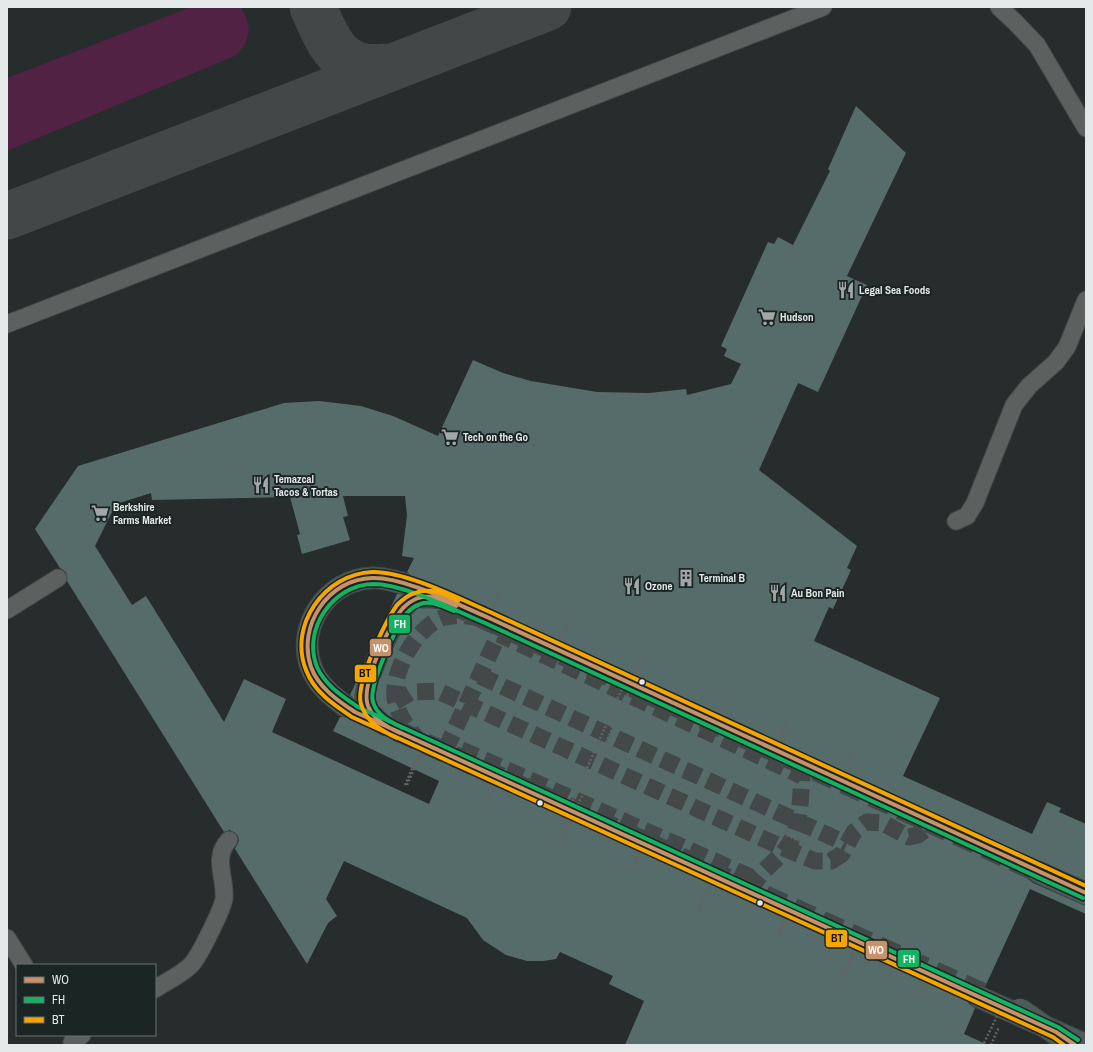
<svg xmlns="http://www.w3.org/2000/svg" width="1093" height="1052" font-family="'Archivo Narrow',sans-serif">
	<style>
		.green { fill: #512243 }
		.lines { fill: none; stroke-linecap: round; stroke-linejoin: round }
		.taxiway { stroke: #424848; stroke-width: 47 }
		.building { fill: #566c6b; fill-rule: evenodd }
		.minor-tunnel { stroke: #434848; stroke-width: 17; stroke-dasharray: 17 8; stroke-linecap: butt }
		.major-tunnel { stroke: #434848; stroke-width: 21; stroke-dasharray: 21 10; stroke-linecap: butt }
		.minor-casing { stroke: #434747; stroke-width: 19 }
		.major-casing { stroke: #434747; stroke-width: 23 }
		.path { stroke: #616564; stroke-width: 2.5; stroke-dasharray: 2 2; stroke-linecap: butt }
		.minor { stroke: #5c605f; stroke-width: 17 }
		.major { stroke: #4f5b5a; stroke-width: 21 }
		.major-bridge-casing { stroke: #434747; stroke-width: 23; stroke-linecap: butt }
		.path-bridge { stroke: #616564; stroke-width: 2.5; stroke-dasharray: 2 2; stroke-linecap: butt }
		.major-bridge { stroke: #4f5b5a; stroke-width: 21 }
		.bus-1-casing { stroke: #1b2524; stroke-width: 7 }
		.bus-2-casing { stroke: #1b2524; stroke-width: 7 }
		.bus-3-casing { stroke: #1b2524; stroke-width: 7 }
		.bus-1 { stroke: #c7916a; stroke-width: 4 }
		.bus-2 { stroke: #13b361; stroke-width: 4 }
		.bus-3 { stroke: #f7a600; stroke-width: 4 }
		.bus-dot { fill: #e3e9e9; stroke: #1b2524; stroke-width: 1.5 }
		.labels { text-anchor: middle; stroke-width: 4; stroke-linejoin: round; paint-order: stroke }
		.poi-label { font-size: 11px; font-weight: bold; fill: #e3e9e9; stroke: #1b2524; text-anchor: start }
		.line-badge { stroke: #1b2524; stroke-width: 1.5 }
		.badge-label { font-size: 11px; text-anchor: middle; font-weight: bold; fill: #fff }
		.pale-badge-label { font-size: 11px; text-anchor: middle; font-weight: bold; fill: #111 }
	</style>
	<rect width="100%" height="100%" fill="#272c2c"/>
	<!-- green -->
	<path class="green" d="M191,7H241C252,28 252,39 235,56L7,151V78Z"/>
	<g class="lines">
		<!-- taxiway -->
		<path class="taxiway" d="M313,7C324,32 334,63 366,67C374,68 383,67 391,67
			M7,216L548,7"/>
	</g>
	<!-- building -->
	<path class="building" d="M856,106L906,153L847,276L867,285L818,392L798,383L759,470L857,546L847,568L851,570L833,609L829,607L814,641L940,698L903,776L1032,834L1047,802L1061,808L1059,812L1086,824V881L1037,860L1031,862L1027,867L1026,873L1028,879L1033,883L1086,906V914L1030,889L985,987L977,985L972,988L968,992L967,998L969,1004L975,1008L964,1034L988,1045H625L644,1001L609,984L613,976L560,952L556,959L543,961H527L506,955L483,940L467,918L344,861L326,899L337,916L328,923L307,964L235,849L239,841L238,836L230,830L224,832L67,581L66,572L60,568L35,529L78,466L284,403L319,401L361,406L393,416L438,436L473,360L503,373L531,381L597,392L649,393L686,389L687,395L731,384L741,364L724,356L727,349L721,346L768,242L774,244L778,237L793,245L830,171L828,169ZM151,493L152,500L290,497L300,534L297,535L302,554L350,540L343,517L348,516L343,496H405L407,515L402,556L414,558L407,572L413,579L414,586L411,591L406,594H397L350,695L356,702L357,707L355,713L349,717H340L333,731L439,781L429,804L272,732L286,699L244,679L224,722L146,596L132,605L95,546L116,504Z"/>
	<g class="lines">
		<!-- minor-tunnel -->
		<path class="minor-tunnel" d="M480,676L847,844
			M395,702L411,692L438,691L786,849L815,861H831L842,854L854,832L867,822L883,823L909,837L918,835L932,824
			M422,744C411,732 400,720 396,703C388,676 417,624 445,617C457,614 469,616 481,618
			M751,890C758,873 773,864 785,850C801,830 800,801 802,776L499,634L448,744L755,879"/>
		<!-- major-tunnel -->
		<path class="major-tunnel" d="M982,993L384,725C375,718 367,710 365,698C364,683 397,610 410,602C421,596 431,597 443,600L1038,872"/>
		<!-- minor casing -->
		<g class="minor-casing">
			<path id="minor" d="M999,7L1015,22L1037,45L1086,128
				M7,324L823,7
				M956,521L967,516L975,503L1014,405L1029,386L1056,362L1067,347L1086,300
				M7,610L58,578
				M7,938L24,965
				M155,989C167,981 181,975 191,965C199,957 222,910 224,899C226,877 212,858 229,840
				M72,1042L82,1035"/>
		</g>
		<!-- major casing -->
		<g class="major-casing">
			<path id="major" d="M345,706C332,696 317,684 311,667C296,626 328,579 372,578C382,577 392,581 402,583
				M1038,872L1086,894
				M979,997L1086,1045"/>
		</g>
		<!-- path -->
		<path class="path" d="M487,617L499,592
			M558,650L572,620
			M707,719L721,688
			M578,735L799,841
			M776,750L788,723
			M841,779L853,752
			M405,785L423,744
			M486,802L498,778
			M563,823L631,668
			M1040,837L1048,820L1086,838
			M560,845L644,658
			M633,869L644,845
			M699,911L715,877
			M779,936L790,911
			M844,977L860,943
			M921,1001L933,976
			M991,1045L999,1027"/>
		<!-- minor -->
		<use href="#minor" class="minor"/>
		<!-- major -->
		<use href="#major" class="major"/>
		<!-- major-bridge casing -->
		<g class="major-bridge-casing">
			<path id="major-bridge" d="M1020,1009L1071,1045"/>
		</g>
		<!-- path-bridge -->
		<path class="path-bridge" d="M488,621L501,593
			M554,651L569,619
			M628,685L641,656
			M700,718L715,686
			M773,751L786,722
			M842,783L857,753
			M407,785L425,744
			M488,803L500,778
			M557,843L572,810
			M632,868L644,842
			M697,910L714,873
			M777,935L789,907
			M842,976L860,938
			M917,999L931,970
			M984,1043L1001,1008"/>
		<!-- major-bridge -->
		<use href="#major-bridge" class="major-bridge"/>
		<!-- bus-1 casing -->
		<g class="bus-1-casing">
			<path id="bus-1" d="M400,733C387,727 374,720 368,706C360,687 389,624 403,608C407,604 413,600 418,598C431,594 445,601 456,606
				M1075,1045L1056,1032L355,712C338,701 318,687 311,667C297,626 328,579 372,578C405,577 456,604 487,617L1086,893"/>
		</g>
		<!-- bus-2 casing -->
		<g class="bus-2-casing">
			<path id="bus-2" d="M403,728C391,722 377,716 373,702C368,687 397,623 408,612C411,609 415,606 418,605C430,599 443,607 454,611
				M1078,1040L1058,1027L358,707C342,696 325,685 317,667C302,629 333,585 373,584C405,584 454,610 485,623L1083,898"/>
		</g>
		<!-- bus-3 casing -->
		<g class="bus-3-casing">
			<path id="bus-3" d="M397,738C382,731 366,722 361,704C355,684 385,622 397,605C402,600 408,595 415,593C429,587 445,594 458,601
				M1064,1045L1053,1037L352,717C334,705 314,692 306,670C288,625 325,574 372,572C405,571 458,598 490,612L1086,886"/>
		</g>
		<!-- bus-1 -->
		<use href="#bus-1" class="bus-1"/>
		<!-- bus-2 -->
		<use href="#bus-2" class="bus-2"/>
		<!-- bus-3 -->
		<use href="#bus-3" class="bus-3"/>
	</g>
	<!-- icons -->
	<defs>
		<g id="restaurant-bare" transform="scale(1.38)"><path d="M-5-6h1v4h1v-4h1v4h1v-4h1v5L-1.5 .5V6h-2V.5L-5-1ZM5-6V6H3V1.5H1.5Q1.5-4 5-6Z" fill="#a1a7a7" stroke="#1b2524" stroke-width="2.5" paint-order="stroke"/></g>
		<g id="supermarket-bare" transform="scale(1.38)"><path d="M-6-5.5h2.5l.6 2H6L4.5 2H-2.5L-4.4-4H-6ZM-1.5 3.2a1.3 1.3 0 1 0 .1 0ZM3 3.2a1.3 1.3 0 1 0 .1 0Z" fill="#a1a7a7" stroke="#1b2524" stroke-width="2.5" paint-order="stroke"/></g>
		<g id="building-bare" transform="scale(1.38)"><path d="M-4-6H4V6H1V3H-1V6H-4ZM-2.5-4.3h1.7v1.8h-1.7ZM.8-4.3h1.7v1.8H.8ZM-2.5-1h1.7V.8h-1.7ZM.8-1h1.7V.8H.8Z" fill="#a1a7a7" stroke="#1b2524" stroke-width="2.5" paint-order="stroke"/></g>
	</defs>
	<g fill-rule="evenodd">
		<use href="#restaurant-bare" x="846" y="290"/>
		<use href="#supermarket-bare" x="767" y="317"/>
		<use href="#supermarket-bare" x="450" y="437"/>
		<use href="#restaurant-bare" x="261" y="485"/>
		<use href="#supermarket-bare" x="100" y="513"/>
		<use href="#building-bare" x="686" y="578"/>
		<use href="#restaurant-bare" x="632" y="586"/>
		<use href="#restaurant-bare" x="778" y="593"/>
	</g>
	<!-- markers -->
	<g class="bus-dot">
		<circle cx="642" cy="682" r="3.5"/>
		<circle cx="540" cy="803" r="3.5"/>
		<circle cx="760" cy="903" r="3.5"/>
	</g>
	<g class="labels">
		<!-- poi labels -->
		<g class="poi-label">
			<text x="859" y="294">Legal Sea Foods</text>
			<text x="780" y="321">Hudson</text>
			<text x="463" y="441">Tech on the Go</text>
			<text x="274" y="483">Temazcal<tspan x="274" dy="13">Tacos &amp; Tortas</tspan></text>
			<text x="113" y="511">Berkshire<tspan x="113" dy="13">Farms Market</tspan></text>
			<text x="699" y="582">Terminal B</text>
			<text x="645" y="590">Ozone</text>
			<text x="791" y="597">Au Bon Pain</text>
		</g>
	</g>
	<g class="line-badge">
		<rect x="388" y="614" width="23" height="20" rx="4" fill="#13b361"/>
		<rect x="369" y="638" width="23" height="19" rx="4" fill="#c7916a"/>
		<rect x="354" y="664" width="23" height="19" rx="4" fill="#f7a600"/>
		<rect x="825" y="929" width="23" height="19" rx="4" fill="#f7a600"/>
		<rect x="865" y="940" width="23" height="20" rx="4" fill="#c7916a"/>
		<rect x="897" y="949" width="23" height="19" rx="4" fill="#13b361"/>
	</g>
	<g class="badge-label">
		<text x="400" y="628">FH</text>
		<text x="381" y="652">WO</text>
		<text x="876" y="954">WO</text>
		<text x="909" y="963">FH</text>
	</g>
	<g class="pale-badge-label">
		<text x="365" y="677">BT</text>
		<text x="837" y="942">BT</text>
	</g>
	<!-- border -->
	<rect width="1093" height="1052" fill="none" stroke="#e3e9e9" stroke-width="16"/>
	<!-- legend -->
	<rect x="16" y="964" width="140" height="72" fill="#1b2524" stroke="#6b7373"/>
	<rect x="24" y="977" width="20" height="6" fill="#c7916a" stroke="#6b7373"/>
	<text x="52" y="984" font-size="12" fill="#e3e9e9">WO</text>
	<rect x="24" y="997" width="20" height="6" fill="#13b361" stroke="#6b7373"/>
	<text x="52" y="1004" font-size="12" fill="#e3e9e9">FH</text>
	<rect x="24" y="1017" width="20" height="6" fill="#f7a600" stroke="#6b7373"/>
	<text x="52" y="1024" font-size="12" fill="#e3e9e9">BT</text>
</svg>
